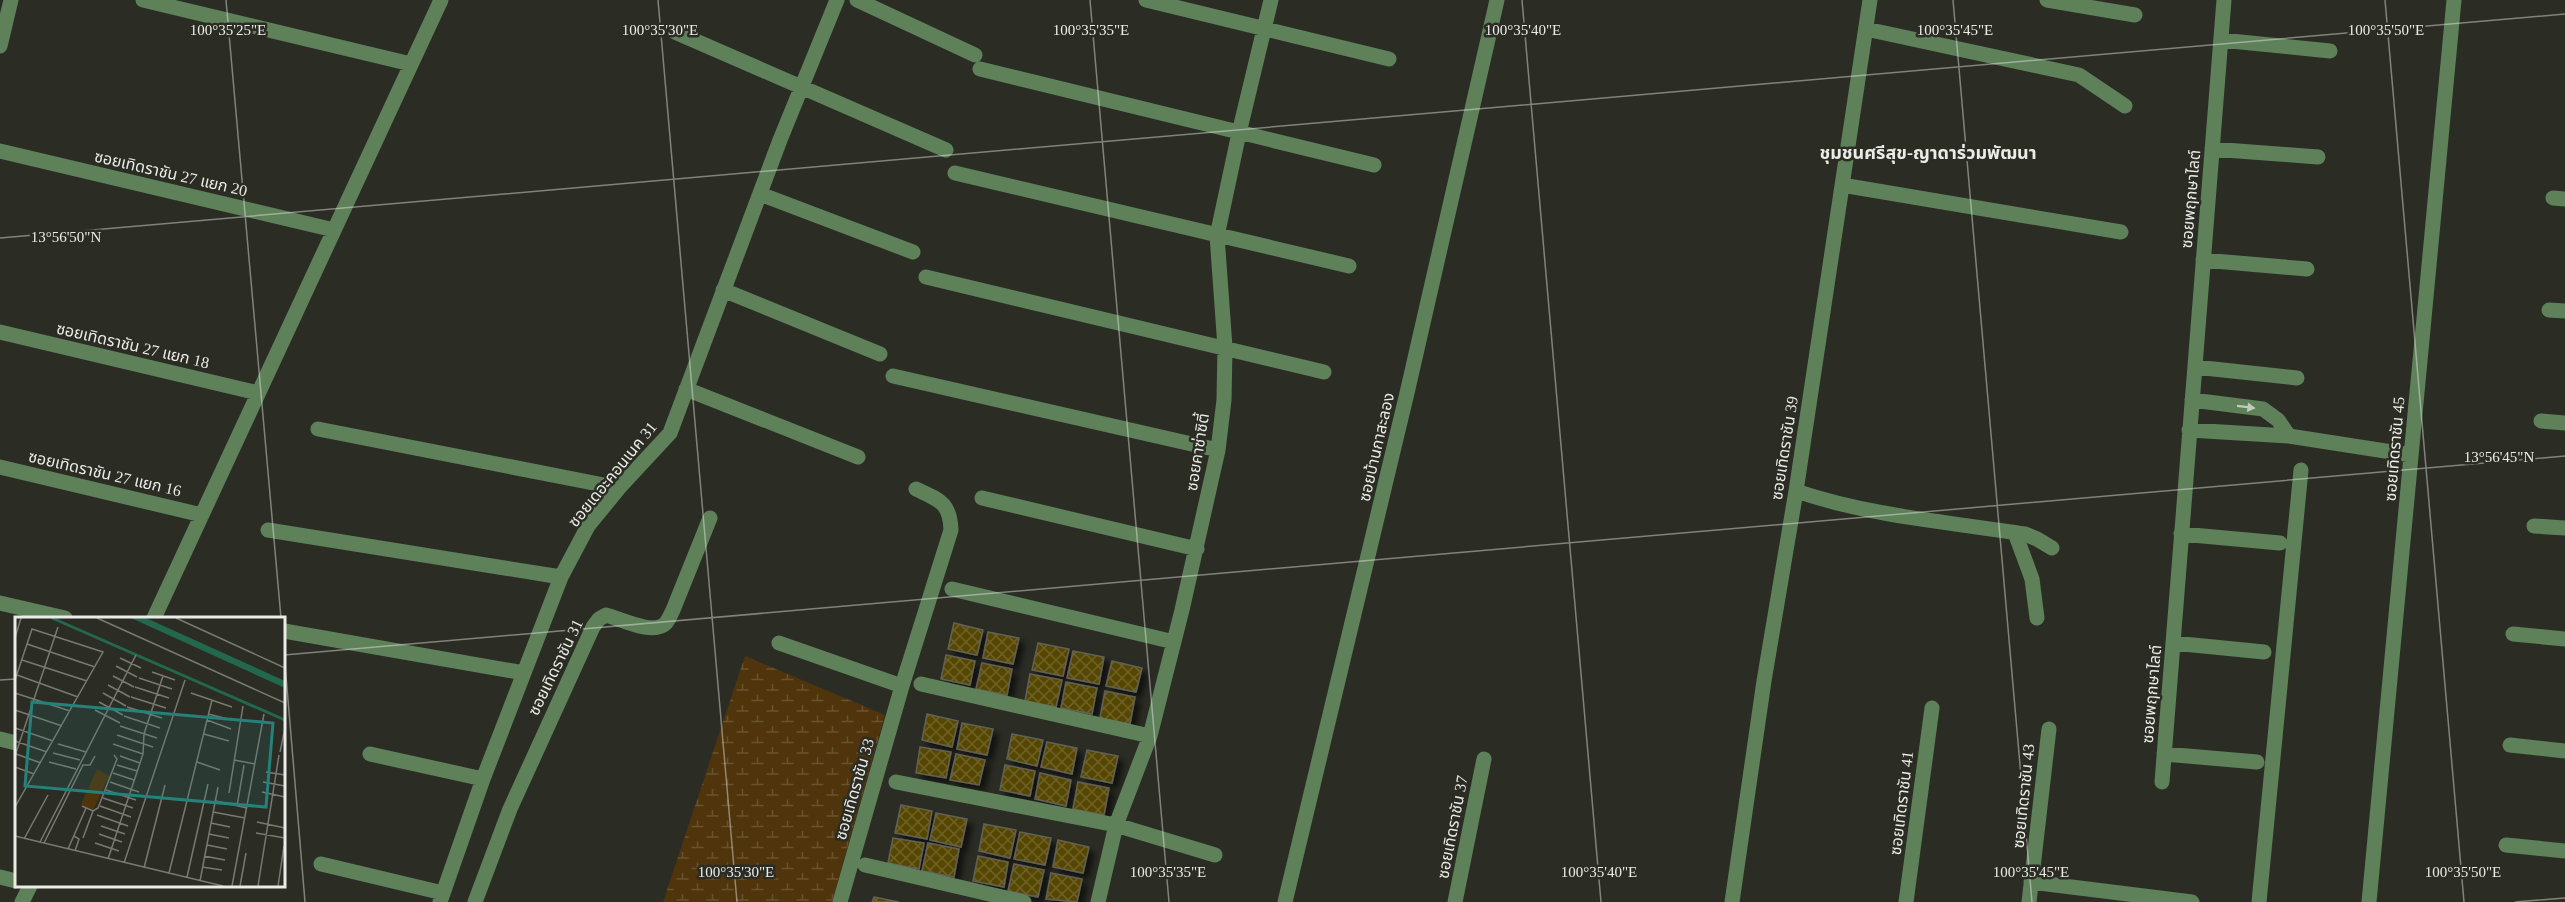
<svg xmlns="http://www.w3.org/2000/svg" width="2565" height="902" font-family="'Times New Roman','Noto Sans Thai',serif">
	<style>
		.wetland { fill: url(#wetland-marsh) }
		.building { fill: url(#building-cross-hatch); stroke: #636157; stroke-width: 1.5; filter: url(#shadow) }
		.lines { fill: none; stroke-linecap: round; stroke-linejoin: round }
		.minor { stroke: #5e815a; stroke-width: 15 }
		.oneway { fill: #c1ccbd }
		.ticks { fill: none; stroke: #ebece7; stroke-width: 1.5; stroke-opacity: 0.45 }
		.labels { text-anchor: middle; stroke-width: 5; stroke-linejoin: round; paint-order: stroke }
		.street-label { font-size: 16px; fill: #ebece7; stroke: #2b2d25 }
		.neighbourhood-label { font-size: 18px; font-weight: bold; fill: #ebece7; stroke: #2b2d25 }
		.inset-river { fill: none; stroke: #22674e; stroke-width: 3 }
		.inset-road { fill: none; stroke: #787973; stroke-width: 1.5 }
		.view { fill: #25827a; fill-opacity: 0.15; stroke: #25827a; stroke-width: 3 }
		.inset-edge { fill: none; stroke: #ebece7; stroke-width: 3 }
		.ticks-label { font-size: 15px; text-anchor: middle; fill: #ebece7; stroke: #2b2d25; stroke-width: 5; stroke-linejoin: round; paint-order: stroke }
	</style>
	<defs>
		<pattern id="wetland-marsh" width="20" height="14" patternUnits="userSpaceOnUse" patternTransform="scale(1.5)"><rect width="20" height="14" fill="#50340c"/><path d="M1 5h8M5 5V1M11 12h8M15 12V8" fill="none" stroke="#69522f"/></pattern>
		<pattern id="building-cross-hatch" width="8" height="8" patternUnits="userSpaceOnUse" patternTransform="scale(1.5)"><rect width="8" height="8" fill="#564704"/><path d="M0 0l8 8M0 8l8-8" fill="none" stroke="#6e6229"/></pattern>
		<filter id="shadow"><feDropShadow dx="5.5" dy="5.5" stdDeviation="3" flood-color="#0009"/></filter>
	</defs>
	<rect width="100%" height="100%" fill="#2b2d25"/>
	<!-- wetland -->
	<path class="wetland" d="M745,656L885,715L832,902H663Z"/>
	<!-- building -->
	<path class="building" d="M954,623L983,630L977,655L948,649Z
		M988,632L1019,638L1013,664L983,658Z
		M1038,643L1069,649L1063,676L1032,670Z
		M1073,651L1104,657L1099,684L1067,678Z
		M946,655L975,661L970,685L941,679Z
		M1112,661L1142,668L1136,692L1106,686Z
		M982,663L1012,669L1007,695L976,689Z
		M1030,674L1062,680L1056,707L1025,701Z
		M1066,682L1097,688L1092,714L1061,708Z
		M1105,691L1135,697L1130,724L1100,718Z
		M927,714L958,721L952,747L922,740Z
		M962,723L993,729L987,755L957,749Z
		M1012,734L1043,740L1037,766L1007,759Z
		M1047,742L1077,748L1072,774L1041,767Z
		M920,747L951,752L946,778L916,773Z
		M1087,750L1118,756L1112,783L1081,777Z
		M956,754L985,760L979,785L950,780Z
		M1005,765L1035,771L1030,796L1000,790Z
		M1040,773L1071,780L1066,806L1035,799Z
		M1078,782L1109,788L1104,815L1073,809Z
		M901,805L932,811L927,839L895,833Z
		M936,813L967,819L961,847L930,840Z
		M984,824L1016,830L1010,858L979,851Z
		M1020,832L1051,838L1045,865L1014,859Z
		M893,838L924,843L919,869L888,863Z
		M1058,840L1089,847L1083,873L1053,867Z
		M928,843L959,849L954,877L922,871Z
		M978,856L1008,862L1004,887L973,881Z
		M1014,864L1044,870L1038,897L1008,891Z
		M1051,873L1082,879L1077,902L1046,899Z
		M874,897L899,902H872Z"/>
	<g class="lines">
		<!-- minor -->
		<path class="minor" d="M143,0L411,64
			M857,0L975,55
			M1146,0L1389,59
			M2047,0L2135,15
			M1866,29L2079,75L2125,106
			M675,32L946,150
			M2221,40L2330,51
			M0,46L11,0
			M980,69L1374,165
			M2212,149L2318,157
			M0,151L334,230
			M955,173L1349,266
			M1842,185L2121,232
			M760,194L913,252
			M2553,198L2565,199
			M2203,260L2307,269
			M926,277L1324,372
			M723,290L880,354
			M2549,310L2565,311
			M0,332L258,393
			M2195,367L2297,378
			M893,376L1218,450
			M686,389L858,457
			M2192,400L2263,409L2278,420L2289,436
			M2541,421L2565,423
			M318,429L619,488
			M2189,430L2289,436L2411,455
			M0,467L202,515
			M1796,491C1870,516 1948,522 2025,534L2037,539L2052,548
			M982,498L1197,549
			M2534,526L2565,528
			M268,530L561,577
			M2015,533L2032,579L2037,618
			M2181,534L2280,543
			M952,589L1174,642
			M0,603L65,618
			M154,618L441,0
			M284,631L524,673
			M2513,634L2565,639
			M779,643L902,686
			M2173,643L2264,652
			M921,684L1150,736
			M0,739L16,743
			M2510,745L2565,751
			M370,754L483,779
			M2164,754L2257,762
			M896,782L1116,825L1215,855
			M2162,782L2224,0
			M2506,845L2565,851
			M321,864L443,893
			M865,865L1024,902
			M0,877L16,881
			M2031,882L2192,902
			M22,902L30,886
			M440,902L483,779L561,577L588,526L619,488L670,433L780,140L837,0
			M475,902L510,809L593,627L599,619L606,615C621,619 654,636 666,623C669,619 671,614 673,610L710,518
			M840,902L902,686L951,530C950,502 939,500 916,489
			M1098,902L1116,825L1150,736L1182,610L1218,450L1224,400L1225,347L1217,236L1239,133L1271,0
			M1285,902L1407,393L1497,0
			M1455,902L1484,759
			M1732,902L1764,681L1796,491L1870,0
			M1906,902L1932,708
			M2029,902L2049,729
			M2259,902L2301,470
			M2369,902L2454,0"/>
	</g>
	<!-- one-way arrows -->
	<defs><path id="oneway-solid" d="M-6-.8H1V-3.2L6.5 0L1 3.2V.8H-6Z" transform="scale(1.5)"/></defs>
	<use class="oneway" href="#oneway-solid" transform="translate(2246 407) rotate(7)"/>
	<!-- ticks -->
	<path class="ticks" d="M226,0L281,618M658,0L737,902M1090,0L1169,902M1522,0L1601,902M1953,0L2032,902M2385,0L2464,902M0,238L2565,14M284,652L305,902M284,655L2565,456M0,680L16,679M2515,902L2565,898"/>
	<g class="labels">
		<!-- street labels -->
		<g class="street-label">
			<text transform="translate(171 173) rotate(13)" y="6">ซอยเทิดราชัน 27 แยก 20</text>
			<text transform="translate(2190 199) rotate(-85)" y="6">ซอยพฤกษาไลต์</text>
			<text transform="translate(133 345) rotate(13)" y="6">ซอยเทิดราชัน 27 แยก 18</text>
			<text transform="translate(1376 447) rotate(-77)" y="6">ซอยบ้านกาสะลอง</text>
			<text transform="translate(1784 448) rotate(-81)" y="6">ซอยเทิดราชัน 39</text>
			<text transform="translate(2394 449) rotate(-85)" y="6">ซอยเทิดราชัน 45</text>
			<text transform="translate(1197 452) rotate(-81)" y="6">ซอยคาซ่าซิตี้</text>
			<text transform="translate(105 473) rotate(13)" y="6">ซอยเทิดราชัน 27 แยก 16</text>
			<text transform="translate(612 474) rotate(-51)" y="6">ซอยเดอะคอนเนค 31</text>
			<text transform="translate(555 667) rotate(-64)" y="6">ซอยเทิดราชัน 31</text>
			<text transform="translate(2151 694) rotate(-85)" y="6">ซอยพฤกษาไลต์</text>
			<text transform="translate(854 789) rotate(-74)" y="6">ซอยเทิดราชัน 33</text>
			<text transform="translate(2023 796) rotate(-84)" y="6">ซอยเทิดราชัน 43</text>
			<text transform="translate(1901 803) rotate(-83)" y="6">ซอยเทิดราชัน 41</text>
			<text transform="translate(1452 827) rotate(-79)" y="6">ซอยเทิดราชัน 37</text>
		</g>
		<!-- neighbourhood labels -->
		<g class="neighbourhood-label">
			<text x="1928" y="159">ชุมชนศรีสุข-ญาดาร่วมพัฒนา</text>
		</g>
	</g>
	<!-- overview -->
	<g transform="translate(15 617)">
		<rect width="270" height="270" fill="#2b2d25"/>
		<path d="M82,152L94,159L78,193L66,187Z" fill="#50340c"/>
		<path d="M116,1H131L270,64V71Z" fill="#22674e"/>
		<path class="inset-river" d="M37,1L270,103"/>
		<path class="inset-road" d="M82,1L270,86M161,1L270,51M0,21L6,1M12,27L80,50M105,41L126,51M7,43L72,64M101,49L122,60M137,55L160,63M2,58L63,80M98,59L119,70M124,61L157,72M0,63L17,12L88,35L0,190M93,68L115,80M120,70L154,81M0,76L55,94M88,76L111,89M176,76L217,90M116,80L151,91M84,85L108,98M112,90L147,101M0,93L47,109M80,93L105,106M193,97L217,103M109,99L145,111M192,103L216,112M105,109L142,121M0,111L38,124M189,117L214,124M102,118L138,130M0,124L32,135M43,127L71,135M98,127L128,137M265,135L270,111M38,136L65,143M1,137L26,146M0,139L43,10M105,139L125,146M219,143L240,147M34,145L61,152M182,145L205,153M102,148L122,154M0,150L19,157M251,155L270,158M98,156L119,163M95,165L124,175M248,165L270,169M91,173L121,183M247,175L270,180M214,176L228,89M88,181L118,191M201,184L232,191M67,189L78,194L83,191L102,142L99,138M85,189L116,200M222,189L229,148M198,195L230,201M82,198L113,209M242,205L270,211M196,206L215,210M86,209L110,217M241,216L270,221M84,217L107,225M194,217L214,221M0,219L208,269M59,219L64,222L60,234M68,221L78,194M9,222L33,178M25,225L121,38M29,226L68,148H75L80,139M80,226L104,234M192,228L212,232M53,232L71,191M189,239L210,243M93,242L128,137L129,117L148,59M109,246L170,63M187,250L207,253M129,251L150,168M154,256L197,83M172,260L193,167M185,264L203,170M217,269L249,97M225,269L231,236M243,269L264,138M263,269L269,229"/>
		<path class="view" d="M17,85L258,106L251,190L10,169Z"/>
		<rect width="270" height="270" class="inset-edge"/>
	</g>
	<g class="ticks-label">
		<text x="228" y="35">100°35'25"E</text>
		<text x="660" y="35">100°35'30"E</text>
		<text x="1091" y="35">100°35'35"E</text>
		<text x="1523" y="35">100°35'40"E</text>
		<text x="1955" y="35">100°35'45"E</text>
		<text x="2386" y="35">100°35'50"E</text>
		<text x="66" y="242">13°56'50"N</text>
		<text x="2499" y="462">13°56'45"N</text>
		<text x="736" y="877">100°35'30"E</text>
		<text x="1168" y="877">100°35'35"E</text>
		<text x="1599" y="877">100°35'40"E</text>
		<text x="2031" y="877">100°35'45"E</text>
		<text x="2463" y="877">100°35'50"E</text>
	</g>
</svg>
